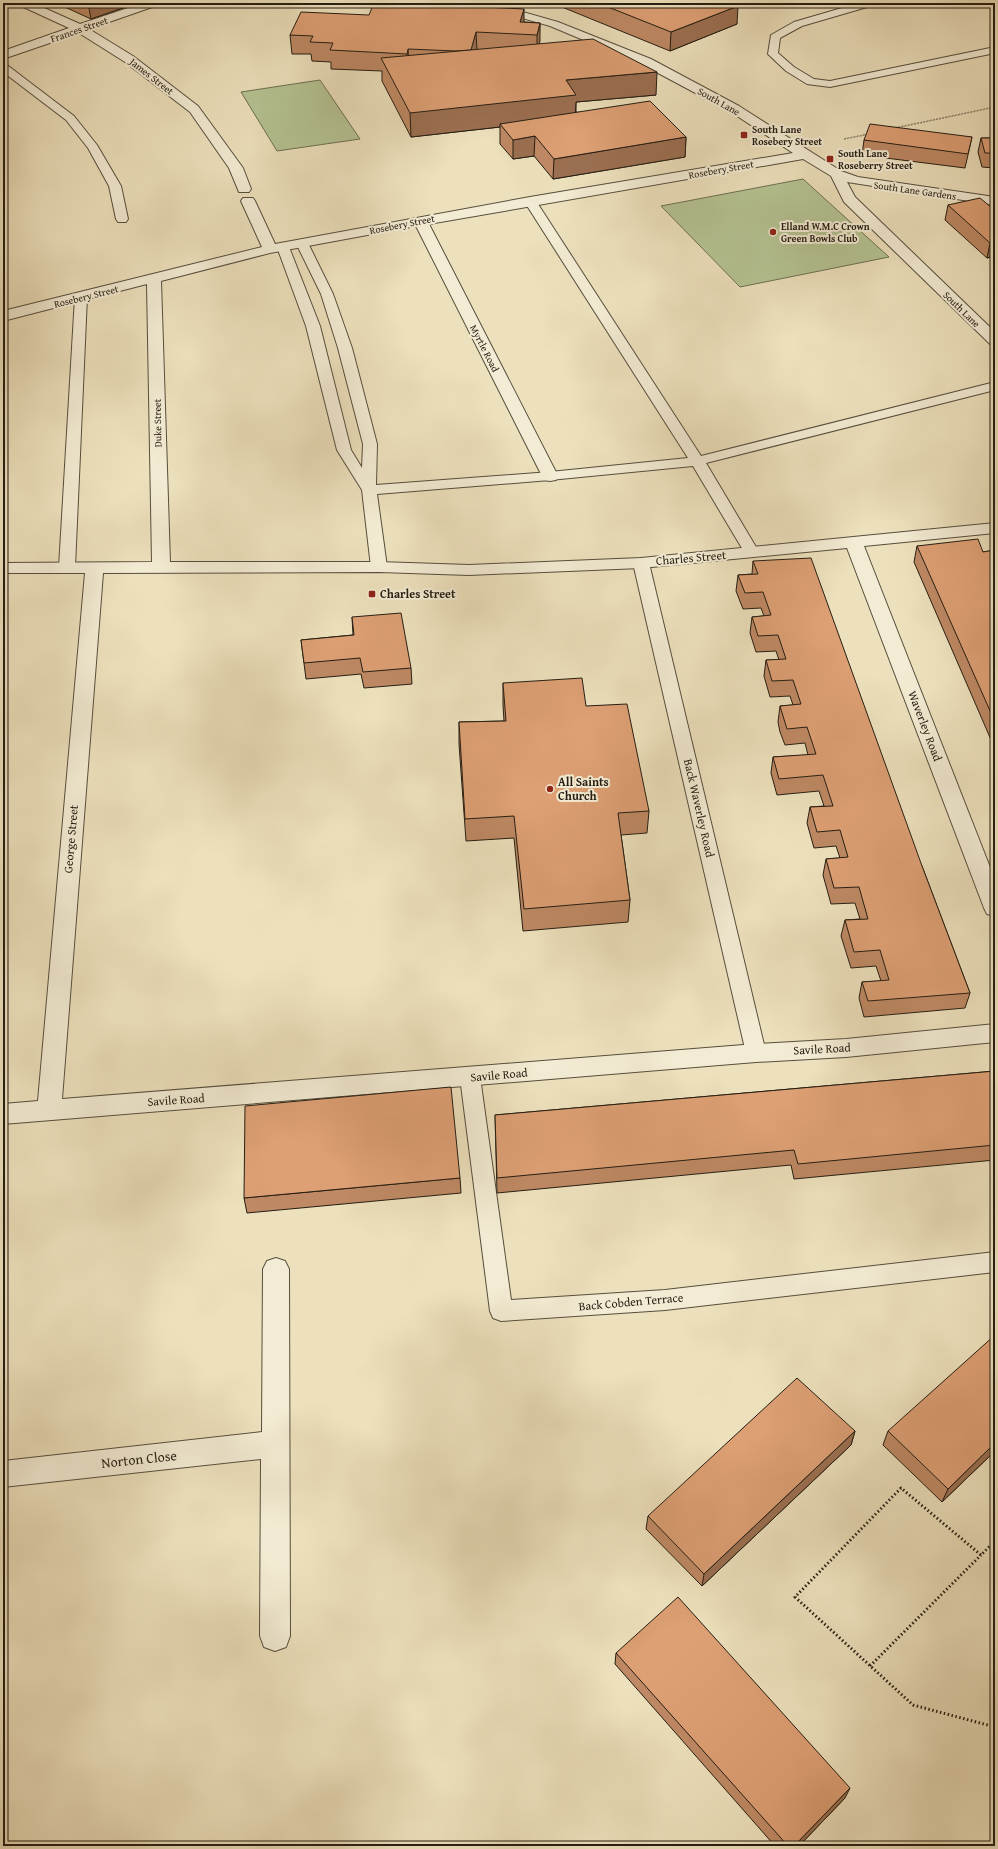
<svg xmlns="http://www.w3.org/2000/svg" width="998" height="1849" font-family="'Gentium Book Plus',serif">
	<rect width="100%" height="100%" fill="#ede1bd"/>
	<filter id="stains"><feTurbulence type="fractalNoise" baseFrequency=".005" numOctaves="4"/><feColorMatrix values="0 0 0 0 .2 0 0 0 0 .09 0 0 0 0 .02 0 0 0 .5 -.17"/></filter>
	<radialGradient id="worn" r=".72"><stop offset=".6" stop-color="#630" stop-opacity="0"/><stop offset="1" stop-color="#630" stop-opacity=".3"/></radialGradient>
	<g fill="#b5c393" stroke="#6c7052">
		<polygon points="320,80 360,139 277,151 241,92"/>
		<polygon points="803,179 889,257 740,287 661,206"/>
	</g>
	<g fill="none" stroke-linecap="round" stroke-linejoin="round">
		<defs>
			<g id="lane">
				<polygon points="513,3 529,3 528,5 502,12 497,9 498,7"/>
				<polygon points="859,3 875,3 874,5 802,26 780,38 778,53 794,67 814,79 830,81 995,47 995,53 830,87 807,84 786,71 768,54 771,35 794,22"/>
				<polygon points="3,64 7,65 74,116 97,145 121,186 128,219 126,222 118,222 116,219 109,186 88,148 66,120 3,72"/>
				<polygon points="530,197 536,201 701,456 995,382 995,390 706,463 759,552 756,555 751,557 746,555 693,466 550,480 377,494 387,567 384,570 379,572 374,570 371,567 362,490 337,450 306,326 277,247 279,244 287,244 289,247 320,326 351,450 362,468 363,444 338,348 321,294 296,243 298,240 306,240 308,243 333,294 352,348 377,444 376,485 550,472 688,458 524,201"/>
				<polygon points="81,293 86,294 87,297 75,567 72,570 67,572 62,570 59,567 75,297 76,294"/>
				<polygon points="641,558 646,560 649,563 766,1053 763,1059 756,1061 749,1059 746,1053 633,563 636,560"/>
				<polygon points="470,1069 477,1071 480,1077 511,1300 665,1290 995,1252 995,1272 665,1310 501,1321 493,1318 490,1311 460,1077 463,1071"/>
			</g>
			<g id="street">
				<polygon points="17,3 33,3 80,24 143,3 160,3 158,5 89,29 133,56 198,106 243,168 251,189 249,192 239,192 229,168 190,112 125,62 79,33 3,59 3,51 69,28 19,5"/>
				<polygon points="411,3 466,3 502,6 558,22 651,59 739,106 841,171 858,177 995,197 995,205 847,182 855,197 995,332 995,346 990,344 844,202 831,176 803,159 429,224 558,476 556,480 550,481 544,480 542,476 416,226 270,253 161,281 170,562 379,562 469,565 641,558 995,523 995,533 864,546 995,880 995,916 987,914 984,908 847,548 641,568 469,575 379,572 103,573 62,1099 756,1044 846,1039 995,1024 995,1042 846,1057 756,1062 3,1124 3,1104 38,1101 85,573 3,573 3,563 152,562 147,284 3,321 3,311 262,247 241,201 243,198 253,198 255,201 275,244 530,197 793,153 731,112 643,65 550,26 501,12 417,6"/>
				<polygon points="276,1258 285,1261 289,1269 290,1636 286,1647 275,1651 264,1647 260,1636 261,1459 3,1487 3,1461 262,1432 263,1269 267,1261"/>
			</g>
		</defs>
		<use href="#lane" stroke="#564e3d" stroke-width="2"/>
		<use href="#street" stroke="#564e3d" stroke-width="2"/>
		<g stroke="#241d12" stroke-width="1.5" stroke-dasharray="0.5 1" stroke-linecap="butt">
			<polyline points="895,128 995,107"/>
			<polyline points="844,139 869,134"/>
		</g>
		<g stroke="#241d12" stroke-width="3" stroke-dasharray="1.5 2.5" stroke-linecap="butt">
			<polyline points="995,1541 981,1555 901,1488 795,1597 913,1705 995,1727"/>
			<polyline points="870,1666 981,1555"/>
		</g>
		<use href="#lane" fill="#f3ecd4" fill-rule="evenodd"/>
		<use href="#street" fill="#f3ecd4" fill-rule="evenodd"/>
	</g>
	<g fill="#be8964" stroke="#241d12">
		<polygon points="56,3 137,3 91,19"/>
		<polygon points="552,3 731,3 737,24 670,51"/>
		<polygon points="524,22 540,23 539,44 656,95 576,102 576,112 686,137 685,157 553,179 534,156 513,159 500,144 500,127 411,137 382,81 382,71 331,69 331,62 312,61 311,54 292,54 290,35"/>
		<polygon points="972,137 965,168 862,155 864,140"/>
		<polygon points="981,138 995,138 995,168 982,167 978,152"/>
		<polygon points="948,205 992,208 995,207 995,256 987,258 945,220"/>
		<polygon points="917,546 983,552 995,550 995,749 914,562"/>
		<polygon points="753,561 922,866 970,993 965,1008 864,1017 859,998 862,982 881,981 876,966 851,968 841,936 845,920 860,919 855,903 831,904 823,875 826,859 840,858 836,846 814,848 807,823 810,807 824,806 819,791 777,795 771,773 773,757 808,755 805,743 785,745 780,732 778,722 780,706 793,705 790,696 770,697 764,676 766,660 779,660 776,651 756,652 750,633 752,617 764,616 761,608 743,609 736,591 738,575 752,574"/>
		<polygon points="352,617 411,668 412,684 364,688 361,674 306,679 301,640 353,635"/>
		<polygon points="503,683 586,706 649,811 647,833 621,835 630,900 628,922 523,931 514,838 466,841 459,744 459,722 504,721 503,705"/>
		<polygon points="995,1071 995,1160 794,1179 791,1165 497,1193 495,1115"/>
		<polygon points="460,1178 461,1193 247,1213 244,1198"/>
		<polygon points="855,1431 851,1445 702,1586 646,1529 648,1516"/>
		<polygon points="888,1431 995,1451 942,1502 883,1445"/>
		<polygon points="616,1653 845,1798 799,1846 775,1846 615,1664"/>
	</g>
	<g fill="#9b6f51" stroke="#241d12">
		<polygon points="88,3 137,3 91,19"/>
		<polygon points="738,6 737,24 670,51 671,32"/>
		<polygon points="524,9 524,27 520,22"/>
		<polygon points="540,23 540,41 537,54 537,35"/>
		<polygon points="476,32 477,51 470,52"/>
		<polygon points="408,49 409,68 407,73 407,54"/>
		<polygon points="657,72 656,95 576,102 575,118 500,124 500,127 411,137 410,113 566,80"/>
		<polygon points="535,136 534,156 513,159 513,140"/>
		<polygon points="686,137 685,157 553,179 554,159"/>
		<polygon points="995,242 995,256 987,258 990,243"/>
		<polygon points="855,1431 851,1445 702,1586 704,1574"/>
		<polygon points="995,1443 995,1451 942,1502 948,1489"/>
		<polygon points="850,1788 845,1798 799,1846 794,1846"/>
	</g>
	<g fill="#dd9f74" stroke="#241d12">
		<polygon points="374,3 401,3 524,9 520,22 540,23 537,35 476,32 471,50 456,51 408,49 407,54 330,50 333,43 310,42 313,36 290,35 301,12 369,15"/>
		<polygon points="598,3 731,3 738,6 671,32"/>
		<polygon points="593,39 657,72 566,80 576,95 410,113 381,58"/>
		<polygon points="650,101 686,137 554,159 535,136 513,140 500,124"/>
		<polygon points="870,124 972,137 968,154 864,140"/>
		<polygon points="981,138 995,138 995,153 985,153"/>
		<polygon points="980,198 992,208 995,207 995,242 990,243 948,205"/>
		<polygon points="978,539 983,552 995,550 995,584 994,584 995,587 995,722 917,546"/>
		<polygon points="811,558 922,866 970,993 868,1001 862,982 889,980 880,950 854,952 845,920 868,919 859,887 834,888 826,859 848,857 840,830 817,832 810,807 833,806 823,775 779,779 773,757 816,754 807,727 787,729 783,716 780,706 801,704 793,680 772,681 766,660 786,659 778,635 758,636 755,626 752,617 771,615 763,592 745,593 738,575 758,574 753,561"/>
		<polygon points="401,613 411,668 363,672 360,658 304,663 301,640 354,635 352,617"/>
		<polygon points="582,678 586,706 627,704 649,811 618,813 630,900 524,909 514,816 465,819 459,722 506,721 503,683"/>
		<polygon points="995,1071 995,1145 798,1164 794,1150 497,1178 495,1115"/>
		<polygon points="451,1087 460,1178 244,1198 245,1106"/>
		<polygon points="995,1335 995,1443 948,1489 888,1431"/>
		<polygon points="797,1378 855,1431 704,1574 648,1516"/>
		<polygon points="678,1597 850,1788 794,1846 788,1846 616,1653"/>
	</g>
	<g fill="#8f2418" stroke="#f3ecd4" stroke-width="1.5">
		<rect x="740" y="131" width="8" height="8" rx="2"/>
		<rect x="826" y="155" width="8" height="8" rx="2"/>
		<circle cx="773" cy="232" r="4"/>
		<rect x="368" y="590" width="8" height="8" rx="2"/>
		<circle cx="550" cy="789" r="4"/>
	</g>
	<g text-anchor="middle" stroke-width="4" stroke-linejoin="round" paint-order="stroke">
		<g font-size="10" fill="#241d12" stroke="#f3ecd4">
			<text transform="translate(79 29) rotate(-19)" y="4">Frances Street</text>
			<text transform="translate(152 76) rotate(38)" y="4">James Street</text>
			<text transform="translate(719 101) rotate(29)" y="4">South Lane</text>
			<text transform="translate(721 169) rotate(-10)" y="4">Rosebery Street</text>
			<text transform="translate(915 190) rotate(8)" y="4">South Lane Gardens</text>
			<text transform="translate(402 224) rotate(-11)" y="4">Rosebery Street</text>
			<text transform="translate(86 296) rotate(-14)" y="4">Rosebery Street</text>
			<text transform="translate(962 309) rotate(44)" y="4">South Lane</text>
			<text transform="translate(485 348) rotate(63)" y="4">Myrtle Road</text>
			<text transform="translate(157 423) rotate(-91)" y="4">Duke Street</text>
		</g>
		<g font-size="10" font-weight="bold" fill="#241d12" stroke="#f3ecd4" text-anchor="start">
			<text x="752" y="133">South Lane<tspan x="752" dy="12">Rosebery Street</tspan></text>
			<text x="838" y="157">South Lane<tspan x="838" dy="12">Roseberry Street</tspan></text>
			<text x="781" y="230">Elland W.M.C Crown<tspan x="781" dy="12">Green Bowls Club</tspan></text>
		</g>
		<g font-size="12" fill="#241d12" stroke="#f3ecd4">
			<text transform="translate(691 558) rotate(-5)" y="4">Charles Street</text>
			<text transform="translate(925 726) rotate(69)" y="4">Waverley Road</text>
			<text transform="translate(699 808) rotate(77)" y="4">Back Waverley Road</text>
			<text transform="translate(71 839) rotate(-85)" y="4">George Street</text>
			<text transform="translate(822 1049) rotate(-3)" y="4">Savile Road</text>
			<text transform="translate(499 1075) rotate(-5)" y="4">Savile Road</text>
			<text transform="translate(176 1100) rotate(-4)" y="4">Savile Road</text>
			<text transform="translate(631 1302) rotate(-5)" y="4">Back Cobden Terrace</text>
		</g>
		<g font-size="12" font-weight="bold" fill="#241d12" stroke="#f3ecd4" text-anchor="start">
			<text x="380" y="598">Charles Street</text>
			<text x="558" y="786">All Saints<tspan x="558" dy="14">Church</tspan></text>
		</g>
		<g font-size="14" fill="#241d12" stroke="#f3ecd4">
			<text transform="translate(139 1459) rotate(-6)" y="5">Norton Close</text>
		</g>
	</g>
	<rect width="998" height="1849" fill="none" stroke="#ede1bd" stroke-width="16"/>
	<rect x="4" y="4" width="990" height="1841" fill="none" stroke="#241d12" stroke-width="2"/>
	<rect x="8" y="8" width="982" height="1833" fill="none" stroke="#241d12"/>
	<rect width="100%" height="100%" filter="url(#stains)"/>
	<rect width="100%" height="100%" fill="url(#worn)"/>
</svg>
